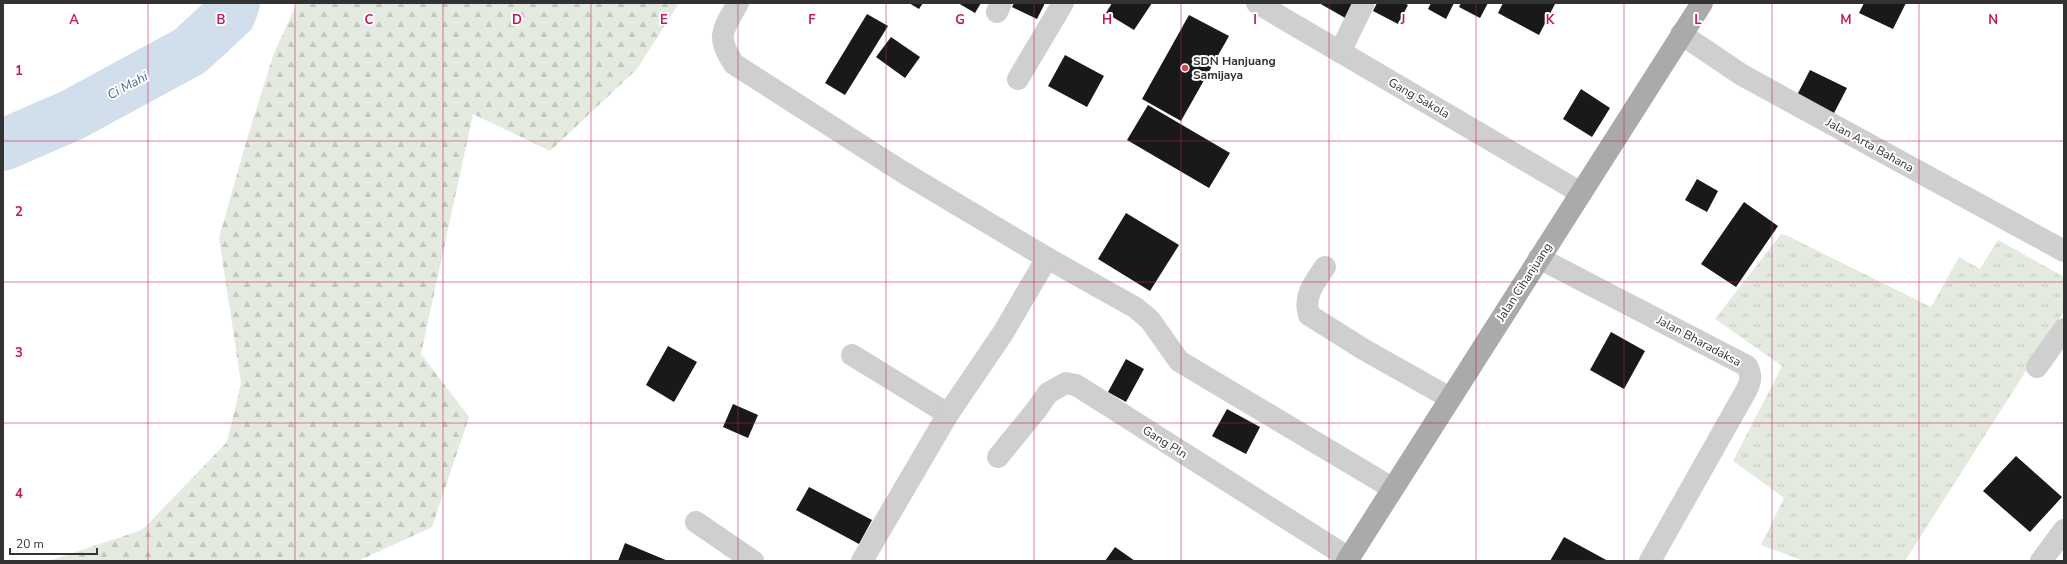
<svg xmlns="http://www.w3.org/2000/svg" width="2067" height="564" font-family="'Nunito Sans',sans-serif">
	<defs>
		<pattern id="grass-tufts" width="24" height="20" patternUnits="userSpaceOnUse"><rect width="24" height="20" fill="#e4eadf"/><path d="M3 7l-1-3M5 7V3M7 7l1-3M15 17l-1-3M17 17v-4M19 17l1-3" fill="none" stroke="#c4c9c0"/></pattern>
		<pattern id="forest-firs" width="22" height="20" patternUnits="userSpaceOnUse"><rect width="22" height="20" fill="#e4eadf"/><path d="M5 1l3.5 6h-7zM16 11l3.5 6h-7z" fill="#c4c9c0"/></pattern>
	</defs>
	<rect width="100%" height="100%" fill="#fff"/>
	<polygon fill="url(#grass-tufts)" points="1781,234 1788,236 1931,307 1959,257 1980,269 1998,240 2064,277 2064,311 1905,561 1804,561 1761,545 1784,498 1733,461 1782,366 1715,319"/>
	<polygon fill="url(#forest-firs)" points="297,3 679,3 637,69 550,151 473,114 421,354 469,417 432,527 358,561 49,561 142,530 227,442 241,383 219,238 247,139 274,53"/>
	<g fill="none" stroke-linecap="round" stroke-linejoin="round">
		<polyline stroke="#d1deeb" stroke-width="52" points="3,145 72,115 190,51 230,14 234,3"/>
	</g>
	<g fill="#191919">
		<polygon points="909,3 923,3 919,9"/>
		<polygon points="958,3 981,3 975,13"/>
		<polygon points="1014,3 1045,3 1037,19 1012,7"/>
		<polygon points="1112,3 1152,3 1134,30 1106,13"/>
		<polygon points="1319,3 1356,3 1347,19"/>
		<polygon points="1377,3 1404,3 1408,5 1398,24 1373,11"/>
		<polygon points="1431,3 1454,3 1446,19 1428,9"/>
		<polygon points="1461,3 1488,3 1480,18 1459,7"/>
		<polygon points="1503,3 1553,3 1555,4 1539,35 1498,13"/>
		<polygon points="1864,3 1906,3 1893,29 1859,13"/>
		<polygon points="867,14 888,26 845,95 825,83"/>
		<polygon points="1189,15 1229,36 1181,121 1142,99"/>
		<polygon points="891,37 920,57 905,78 876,57"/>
		<polygon points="1065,55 1104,76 1087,107 1048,86"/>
		<polygon points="1810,70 1847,88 1833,115 1796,97"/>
		<polygon points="1581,89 1610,108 1592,137 1563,119"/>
		<polygon points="1148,105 1230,153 1209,188 1127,140"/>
		<polygon points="1697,179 1718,191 1707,212 1685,200"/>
		<polygon points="1744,202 1778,226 1736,287 1701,264"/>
		<polygon points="1126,213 1179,245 1150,291 1098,259"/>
		<polygon points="1611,332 1645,351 1624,389 1590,370"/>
		<polygon points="668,346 697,362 674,402 646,385"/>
		<polygon points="1126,359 1144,369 1126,402 1108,392"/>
		<polygon points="733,404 758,415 748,438 723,427"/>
		<polygon points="1227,409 1260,427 1246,454 1212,436"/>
		<polygon points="2016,456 2062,497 2030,532 1983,491"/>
		<polygon points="809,487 872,520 859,544 796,510"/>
		<polygon points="1564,537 1608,561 1550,561"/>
		<polygon points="625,543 668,561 618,561"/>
		<polygon points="1115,547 1135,561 1105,561"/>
	</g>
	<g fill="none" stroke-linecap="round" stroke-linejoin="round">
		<g stroke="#cfcfcf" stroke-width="22">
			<path d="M 738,3 C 723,30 715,36 734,64 L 901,171 L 1047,258 L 1136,308 L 1150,320 L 1179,361 L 1392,488"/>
			<polyline points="1257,3 1581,193"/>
			<polyline points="997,12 1001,3"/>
			<polyline points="1681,34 1742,75 2064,251"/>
			<polyline points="1340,52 1364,3"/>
			<polyline points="1018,79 1063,3"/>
			<path d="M 1539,258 L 1747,366 C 1752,376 1751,381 1746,391 L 1650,561"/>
			<path d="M 1325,267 C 1314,283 1303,296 1309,315 L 1363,349 L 1450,398"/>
			<polyline points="852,355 948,414"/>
			<polyline points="2037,367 2064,329"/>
			<polyline points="998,457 1037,409 1048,393 1066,383 1076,385 1349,558"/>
			<polyline points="696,522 753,561"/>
			<polyline points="862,561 948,414 1003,333 1047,258"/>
			<polyline points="2041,561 2064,530"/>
		</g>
		<polyline stroke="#aaa" stroke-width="22" points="1347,561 1702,3"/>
	</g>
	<path fill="none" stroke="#c2185b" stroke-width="1" stroke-opacity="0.55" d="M 148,3 L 148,561M 295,3 L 295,561M 443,3 L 443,561M 591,3 L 591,561M 738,3 L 738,561M 886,3 L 886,561M 1034,3 L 1034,561M 1181,3 L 1181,561M 1329,3 L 1329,561M 1476,3 L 1476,561M 1624,3 L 1624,561M 1772,3 L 1772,561M 1919,3 L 1919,561M 3,141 L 2064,141M 3,282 L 2064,282M 3,423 L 2064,423"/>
	<circle fill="#d64948" stroke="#fff" stroke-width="1.5" cx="1185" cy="68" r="4"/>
	<g text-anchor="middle" stroke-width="4" stroke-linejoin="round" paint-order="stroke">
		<g font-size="12" font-weight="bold" fill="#323232" stroke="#fff" text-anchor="start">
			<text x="1193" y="65">SDN Hanjuang<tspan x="1193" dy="14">Samijaya</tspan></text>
		</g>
		<g font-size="12" fill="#323232" stroke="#fff">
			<text transform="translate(1419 98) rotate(30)" y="4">Gang Sakola</text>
			<text transform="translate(1870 145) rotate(29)" y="4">Jalan Arta Bahana</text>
			<text transform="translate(1524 282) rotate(-57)" y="4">Jalan Cihanjuang</text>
			<text transform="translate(1699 341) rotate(28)" y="4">Jalan Bharadaksa</text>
			<text transform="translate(1165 442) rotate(32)" y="4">Gang Pln</text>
		</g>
		<g font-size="13" font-style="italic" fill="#476c8e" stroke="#fff">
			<text transform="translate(127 85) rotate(-28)" y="5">Ci Mahi</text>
		</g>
	</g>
	<g font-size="13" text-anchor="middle" font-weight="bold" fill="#c2185b" stroke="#fff" stroke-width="4" stroke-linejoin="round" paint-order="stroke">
		<text x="74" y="24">A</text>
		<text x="221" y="24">B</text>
		<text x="369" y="24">C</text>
		<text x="517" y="24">D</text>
		<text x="664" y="24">E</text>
		<text x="812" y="24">F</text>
		<text x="960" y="24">G</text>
		<text x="1107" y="24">H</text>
		<text x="1255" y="24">I</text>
		<text x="1403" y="24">J</text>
		<text x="1550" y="24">K</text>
		<text x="1698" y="24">L</text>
		<text x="1846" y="24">M</text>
		<text x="1993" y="24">N</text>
		<text x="19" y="75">1</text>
		<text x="19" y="216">2</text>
		<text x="19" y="357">3</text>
		<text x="19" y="498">4</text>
	</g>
	<rect width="2067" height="564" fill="none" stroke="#323232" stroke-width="8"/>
	<path d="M10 548v6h87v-6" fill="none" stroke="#323232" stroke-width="2"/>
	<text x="16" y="548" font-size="12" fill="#323232" stroke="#ffffff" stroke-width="3" paint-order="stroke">20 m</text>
</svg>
